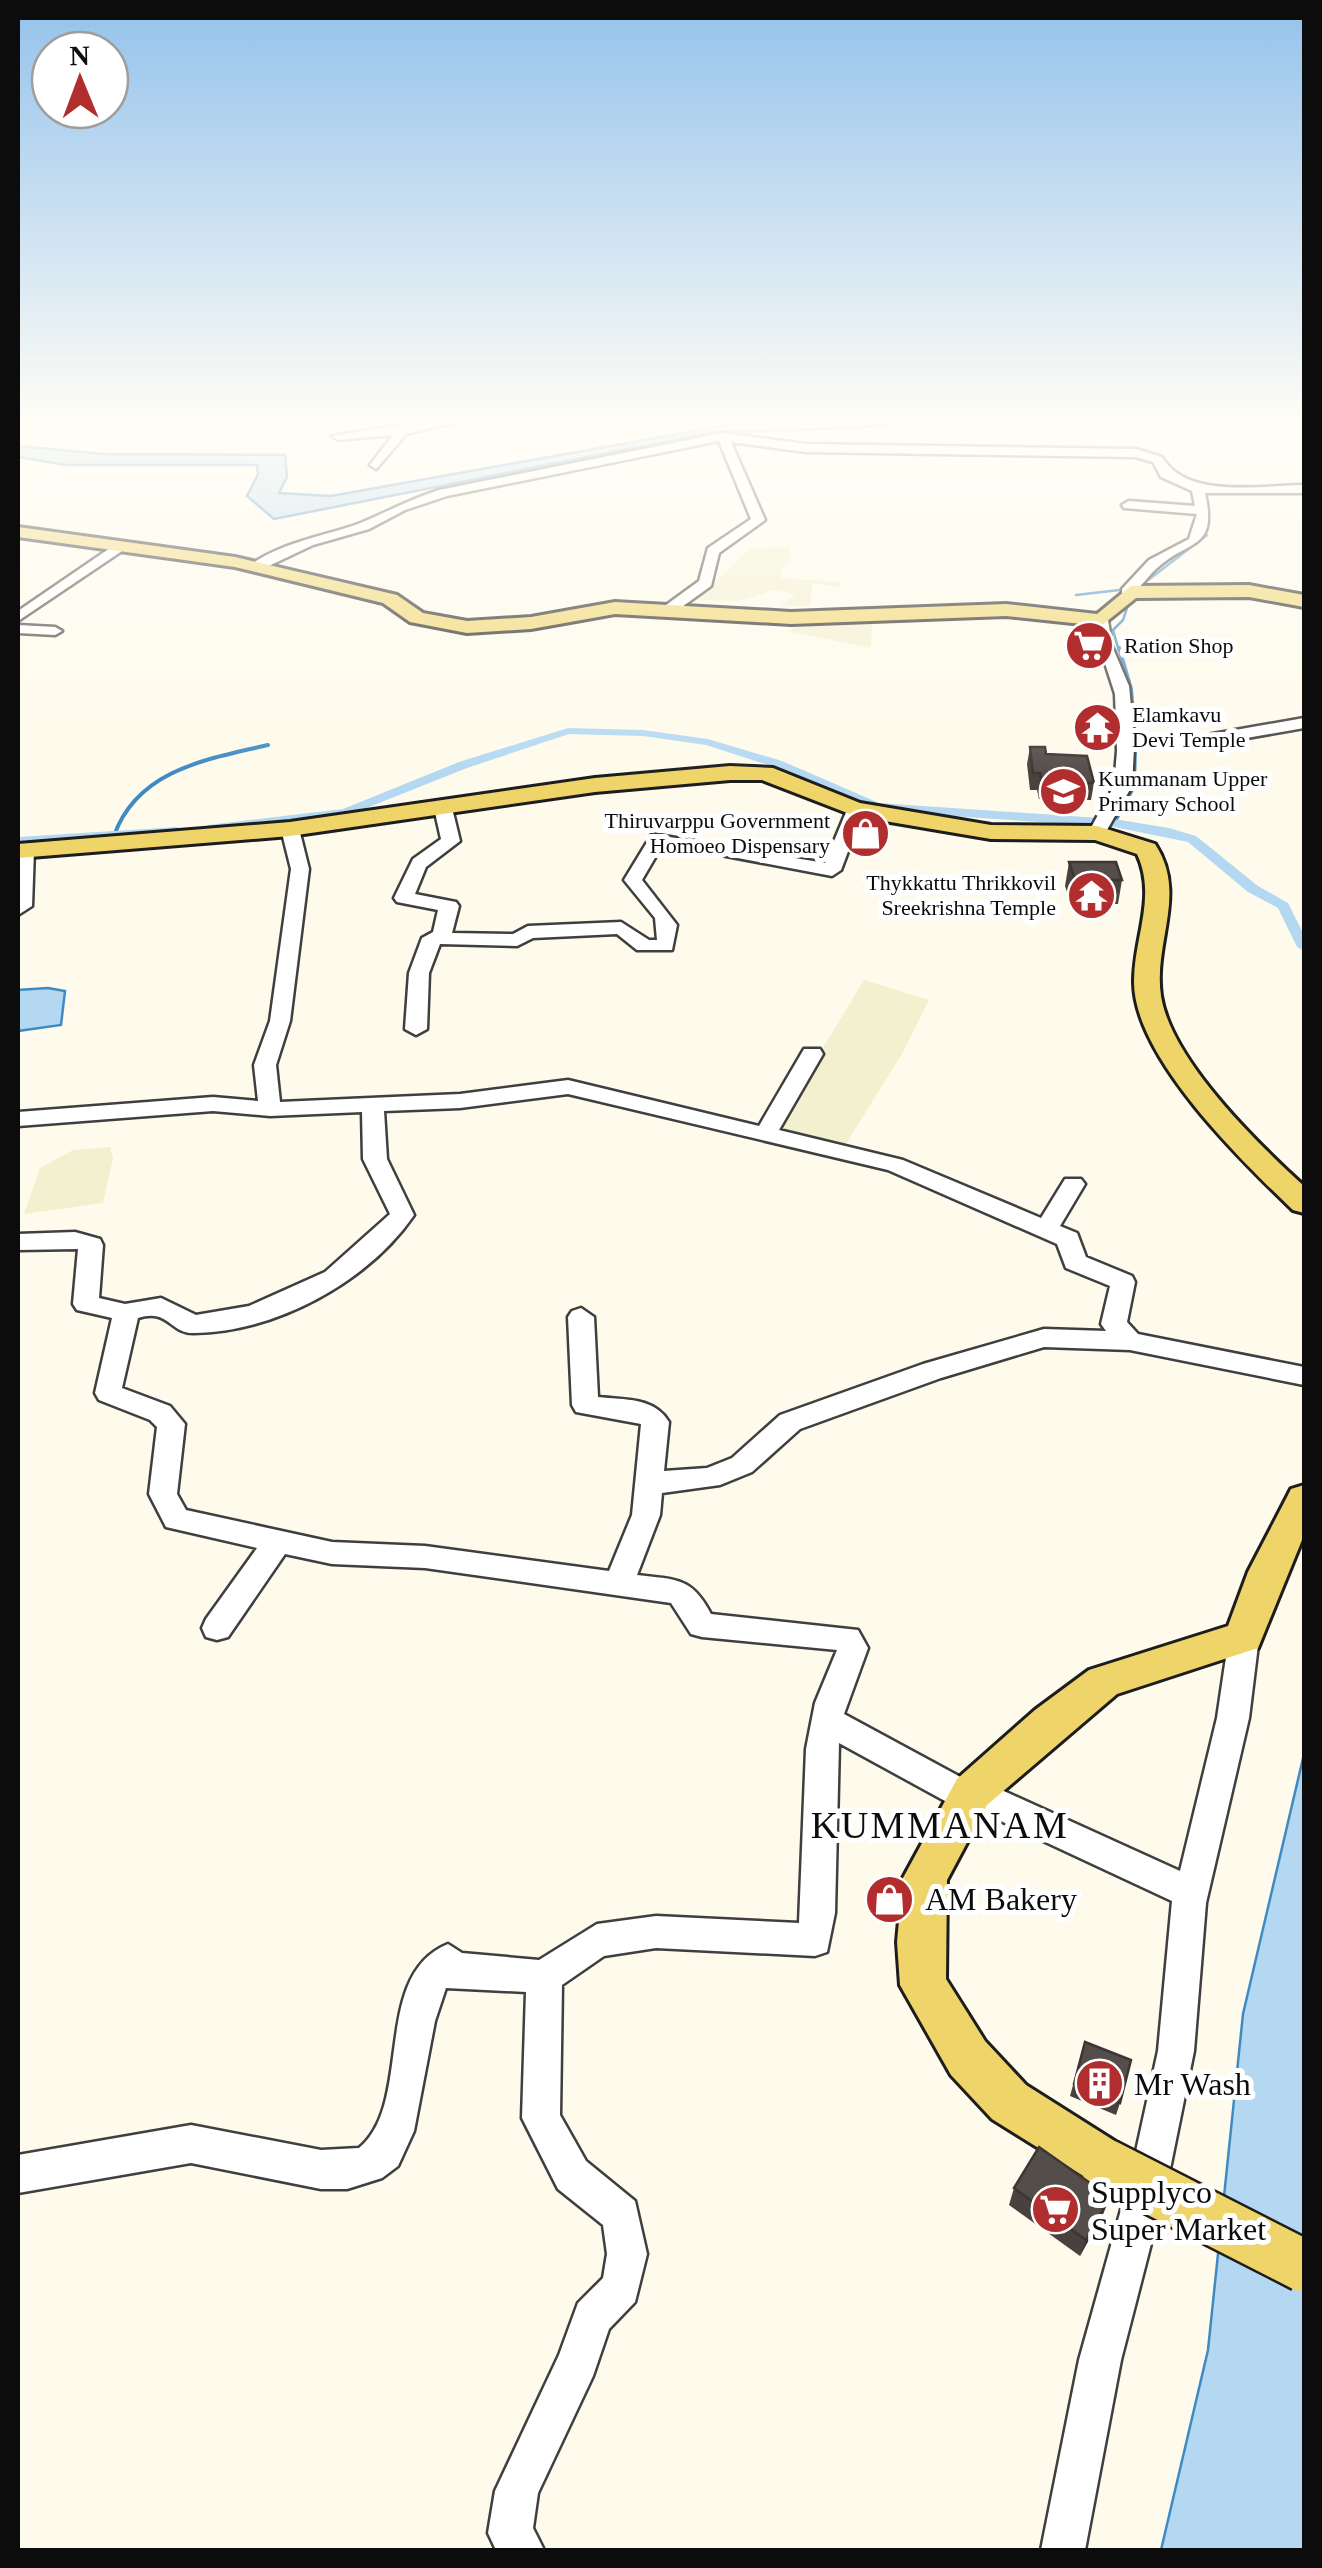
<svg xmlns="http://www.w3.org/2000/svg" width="1322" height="2568" font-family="Georgia,serif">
	<rect width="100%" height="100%" fill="#fefbec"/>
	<g fill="#f2f0ce">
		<polygon points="789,547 791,560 781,569 781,578 839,582 841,588 813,583 810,606 780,606 796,594 773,590 739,601 696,600 751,548"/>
		<polygon points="858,617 872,622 871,648 788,631 803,623"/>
		<polygon points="864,980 929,1000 902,1054 844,1147 773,1130"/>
		<polygon points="110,1147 113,1158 103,1203 24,1214 40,1168 73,1150"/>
	</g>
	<g fill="#b4d8f2" stroke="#408ac4" stroke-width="2.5">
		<polygon points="981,416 853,428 708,433 274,519 247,496 258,474 257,465 67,465 18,457 18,446 104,454 285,455 287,477 279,493 331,496 762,419"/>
		<polygon points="48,988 65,991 61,1025 18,1031 18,990"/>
		<polygon points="1304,1754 1304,2550 1161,2550 1208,2350 1243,2014"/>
	</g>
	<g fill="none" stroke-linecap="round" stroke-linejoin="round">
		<g stroke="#408ac4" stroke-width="2.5">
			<polyline points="1139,587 1207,535"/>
			<polyline points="1076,595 1128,589"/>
			<polyline points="1119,651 1113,630 1123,620 1130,599"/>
		</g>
		<g stroke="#408ac4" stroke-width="4">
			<polyline points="1119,648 1131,689 1135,738"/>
			<polyline points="1114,823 1134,786 1135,747"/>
			<path d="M 114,836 C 137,770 207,759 268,745"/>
		</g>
		<g fill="#b4d8f2" fill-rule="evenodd">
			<polygon points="568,728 643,730 708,739 782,761 879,803 1114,819 1169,828 1196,836 1258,886 1288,903 1304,935 1304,951 1297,947 1278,908 1248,892 1188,842 1114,827 877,811 774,767 706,745 643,736 569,734 467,768 349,815 208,833 202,829 208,825 343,809 459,762"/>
			<polygon points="177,827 183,831 181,834 18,845 18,837"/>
		</g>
		<defs>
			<g id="minor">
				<polygon points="459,416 482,416 406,434 376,469 370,465 393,435 338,440 332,436"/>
				<path d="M 723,433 L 806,444 L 1136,449 L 1162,457 C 1187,500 1261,485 1304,485 L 1304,493 L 1205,493 C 1218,551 1189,538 1156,569 C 1146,578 1139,591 1127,596 L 1122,595 L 1122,589 L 1149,560 L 1189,539 L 1197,514 L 1124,508 L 1122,505 L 1129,501 L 1195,506 L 1192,491 L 1161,477 L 1153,462 L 1135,457 L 806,452 L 731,442 L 765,520 L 719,553 L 711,586 L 672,614 L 662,614 L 662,608 L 699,581 L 708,548 L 751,519 L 719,441 L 447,496 L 405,510 L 369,529 L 313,545 L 258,571 L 246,568 C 278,543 321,537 358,524 C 385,513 411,499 439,490 Z"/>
				<polygon points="113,546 125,549 18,621 18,611"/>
				<polygon points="1101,616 1108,620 1112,646 1129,686 1134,738 1207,735 1304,718 1304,728 1207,745 1134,748 1132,786 1103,837 1091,837 1088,833 1114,786 1117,751 1115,694 1094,629 1094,620"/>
				<polygon points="18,625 55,627 62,631 55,635 18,633"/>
				<polygon points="443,803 452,808 460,841 426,867 415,894 456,902 459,906 452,933 513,934 528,926 621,922 649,940 657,940 655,918 624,880 652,834 825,863 849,805 864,809 841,870 832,876 663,844 642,880 677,925 672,950 637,950 617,934 533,938 517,946 440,944 429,973 427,1029 416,1035 405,1029 409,973 422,938 433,932 438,910 397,902 394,898 413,859 441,839 434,808"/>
				<path d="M 290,824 L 299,829 L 309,869 L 290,1021 L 276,1065 L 280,1102 L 460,1094 L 568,1080 L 759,1126 L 804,1049 L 820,1049 L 823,1054 L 779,1130 L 903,1160 L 1041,1218 L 1065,1179 L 1081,1179 L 1085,1184 L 1060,1226 L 1077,1233 L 1086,1257 L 1132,1276 L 1135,1282 L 1127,1322 L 1138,1334 L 1304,1367 L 1304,1385 L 1130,1350 L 1044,1347 L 941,1378 L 800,1429 L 752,1472 L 720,1485 L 662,1493 L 660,1515 L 637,1575 C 676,1580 691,1576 711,1614 L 858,1630 L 868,1648 L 844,1714 L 966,1780 L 984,1782 L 1180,1871 L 1217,1718 L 1229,1637 L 1233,1628 L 1244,1625 L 1255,1628 L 1259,1637 L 1249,1718 L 1206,1903 L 1194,2051 L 1169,2174 L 1121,2360 L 1085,2550 L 1041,2550 L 1079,2360 L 1131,2174 L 1158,2051 L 1172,1901 L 975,1809 L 968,1811 L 956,1807 L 839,1743 L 835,1913 L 827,1952 L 815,1956 L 656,1948 L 604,1956 L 562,1985 L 560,2115 L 586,2161 L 635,2201 L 647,2254 L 635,2302 L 609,2329 L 593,2376 L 538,2493 L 533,2528 L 544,2550 L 496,2550 L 488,2533 L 495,2491 L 559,2355 L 578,2303 L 603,2278 L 607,2254 L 603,2225 L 558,2189 L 522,2118 L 526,1992 L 446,1988 L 435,2021 L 414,2131 L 398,2166 L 382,2178 L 347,2189 L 321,2189 L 191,2163 L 18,2193 L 18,2155 L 191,2125 L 321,2150 L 359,2148 C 414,2103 371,1975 448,1944 L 462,1953 L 539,1960 L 597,1924 L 656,1916 L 799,1923 L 806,1749 L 815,1703 L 837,1650 L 702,1637 L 691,1634 L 671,1603 L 425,1568 L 332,1564 L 285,1554 L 228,1637 L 217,1640 L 206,1637 L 202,1628 L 206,1619 L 257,1548 L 166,1527 L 149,1494 L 157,1427 L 150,1420 L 99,1400 L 95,1393 L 112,1318 L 77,1310 L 73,1304 L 78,1249 L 18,1250 L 18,1234 L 75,1232 L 100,1239 L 103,1245 L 99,1298 L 125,1304 L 161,1298 L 196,1315 L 249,1306 L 325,1272 L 390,1214 L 363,1159 L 362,1112 L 270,1116 L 213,1111 L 18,1126 L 18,1112 L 213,1097 L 258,1101 L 254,1065 L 270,1021 L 291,869 L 281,829 ZM 568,1094 L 888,1170 L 1057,1244 L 1066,1268 L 1110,1286 L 1101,1324 L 1106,1331 L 1044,1329 L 923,1364 L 780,1415 L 732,1458 L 707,1468 L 664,1471 L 669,1422 C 654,1397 625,1400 598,1397 L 594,1317 L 581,1308 L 572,1311 L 568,1317 L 572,1405 L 576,1412 L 641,1424 L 632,1515 L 609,1571 L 425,1546 L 332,1542 L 186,1510 L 177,1494 L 185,1424 L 170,1406 L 122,1388 L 138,1318 C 169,1308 170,1334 194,1333 C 276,1332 368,1282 414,1215 L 387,1159 L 384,1111 L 460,1108 Z"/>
				<polygon points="25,845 34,850 32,906 18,915 18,848"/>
			</g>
			<g id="major">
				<polygon points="18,527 235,557 397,595 423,613 467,621 531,617 615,602 791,612 1006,604 1097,614 1131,586 1249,585 1304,595 1304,607 1249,597 1136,598 1101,626 1006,616 791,624 615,614 531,629 467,633 410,622 383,603 235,567 18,537"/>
				<path d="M 730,766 L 773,768 L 860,803 L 991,825 L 1097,826 L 1155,844 C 1188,894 1153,942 1161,996 C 1171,1060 1258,1144 1304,1186 L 1304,1213 L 1293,1210 C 1242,1161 1133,1056 1134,981 C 1134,937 1157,897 1137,854 L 1095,840 L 991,839 L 855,816 L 762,780 L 730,780 L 595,792 L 290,836 L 18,858 L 18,844 L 290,822 L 595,778 Z"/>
				<polygon points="1304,1485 1304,1535 1258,1648 1117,1694 987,1805 947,1880 946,1979 985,2041 1026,2085 1124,2147 1131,2165 1124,2183 1106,2190 992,2119 951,2075 900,1985 897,1942 903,1878 957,1779 1035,1710 1089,1670 1228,1626 1248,1572 1286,1499 1291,1489"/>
			</g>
		</defs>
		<use href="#minor" stroke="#3f3f3f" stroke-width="5"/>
		<use href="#major" stroke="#1d1d1d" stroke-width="6"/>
		<use href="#minor" fill="#fff" fill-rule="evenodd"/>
		<use href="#major" fill="#efd46a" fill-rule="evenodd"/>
		<defs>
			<polyline id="major-bridge" points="1106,2165 1304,2266"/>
		</defs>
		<use href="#major-bridge" stroke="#1d1d1d" stroke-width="56" stroke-linecap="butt"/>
		<use href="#major-bridge" stroke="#efd46a" stroke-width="51"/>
	</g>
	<g fill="#48423f">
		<polygon points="1030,747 1046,754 1094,783 1091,800 1039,799 1037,790 1030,790 1027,764"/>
		<polygon points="1069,862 1122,880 1118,904 1071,904 1065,886"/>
		<polygon points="1085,2042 1120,2103 1116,2115 1070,2096"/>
		<polygon points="1014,2188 1110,2197 1103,2214 1080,2256 1009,2205"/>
	</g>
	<polygon fill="#3b3633" points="1110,2197 1103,2214 1080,2256 1086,2240"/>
	<g fill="#544d49" stroke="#3b3633" stroke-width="2.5">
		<polygon points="1030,747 1045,747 1046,754 1087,756 1094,783 1042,782 1040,773 1033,773"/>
		<polygon points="1069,862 1116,862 1122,880 1075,880"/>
		<polygon points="1085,2042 1131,2060 1120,2103 1074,2084"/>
		<polygon points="1039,2147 1110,2197 1086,2240 1014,2188"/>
	</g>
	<linearGradient id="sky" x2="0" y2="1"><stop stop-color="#93c2ec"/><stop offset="0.54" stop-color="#fffdf6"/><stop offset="1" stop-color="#fffdf6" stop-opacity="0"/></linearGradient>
	<rect width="1322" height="776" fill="url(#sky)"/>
	<defs>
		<symbol id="supermarket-disc" viewBox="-11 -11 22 22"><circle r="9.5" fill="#b22e2e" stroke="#fff"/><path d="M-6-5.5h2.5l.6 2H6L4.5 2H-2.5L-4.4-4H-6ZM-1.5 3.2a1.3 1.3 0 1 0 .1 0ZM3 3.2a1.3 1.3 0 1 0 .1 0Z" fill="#fff"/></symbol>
		<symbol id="temple-disc" viewBox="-11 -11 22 22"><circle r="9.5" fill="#b22e2e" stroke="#fff"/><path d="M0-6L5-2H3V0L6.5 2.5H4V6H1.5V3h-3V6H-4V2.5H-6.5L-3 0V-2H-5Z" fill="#fff"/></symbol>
		<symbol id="school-disc" viewBox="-11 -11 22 22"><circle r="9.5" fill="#b22e2e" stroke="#fff"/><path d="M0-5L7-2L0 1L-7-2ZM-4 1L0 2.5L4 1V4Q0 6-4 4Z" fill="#fff"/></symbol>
		<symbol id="shop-disc" viewBox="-11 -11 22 22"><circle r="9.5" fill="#b22e2e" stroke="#fff"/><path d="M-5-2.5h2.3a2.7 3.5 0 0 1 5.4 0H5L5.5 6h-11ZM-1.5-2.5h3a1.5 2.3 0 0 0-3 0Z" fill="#fff"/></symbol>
		<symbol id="building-disc" viewBox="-11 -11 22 22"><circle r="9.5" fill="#b22e2e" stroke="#fff"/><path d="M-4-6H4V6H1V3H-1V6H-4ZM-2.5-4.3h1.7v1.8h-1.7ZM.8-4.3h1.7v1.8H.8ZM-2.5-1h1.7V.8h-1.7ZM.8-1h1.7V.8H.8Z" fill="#fff"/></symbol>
	</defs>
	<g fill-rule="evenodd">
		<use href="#supermarket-disc" x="1062" y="618" width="55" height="55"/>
		<use href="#temple-disc" x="1070" y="700" width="55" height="55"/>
		<use href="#school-disc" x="1036" y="764" width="55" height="55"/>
		<use href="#shop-disc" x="838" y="806" width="55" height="55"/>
		<use href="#temple-disc" x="1064" y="868" width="55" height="55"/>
		<use href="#shop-disc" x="862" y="1872" width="55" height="55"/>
		<use href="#building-disc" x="1072" y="2056" width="55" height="55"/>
		<use href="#supermarket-disc" x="1028" y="2182" width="55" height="55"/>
	</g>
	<g text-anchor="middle" stroke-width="10" stroke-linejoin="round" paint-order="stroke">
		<g font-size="22" fill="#0c0c0c" stroke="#fff" text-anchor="start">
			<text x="1124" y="653">Ration Shop</text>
			<text x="1132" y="722">Elamkavu<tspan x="1132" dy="25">Devi Temple</tspan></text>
			<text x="1098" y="786">Kummanam Upper<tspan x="1098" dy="25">Primary School</tspan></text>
			<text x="830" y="828" text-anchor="end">Thiruvarppu Government<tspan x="830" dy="25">Homoeo Dispensary</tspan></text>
			<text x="1056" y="890" text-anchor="end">Thykkattu Thrikkovil<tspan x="1056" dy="25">Sreekrishna Temple</tspan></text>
		</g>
		<g font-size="32" fill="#0c0c0c" stroke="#fff" text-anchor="start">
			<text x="925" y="1910">AM Bakery</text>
			<text x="1134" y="2095">Mr Wash</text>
			<text x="1091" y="2203">Supplyco<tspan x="1091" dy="37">Super Market</tspan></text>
		</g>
		<g font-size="38" letter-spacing="2.5" fill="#0c0c0c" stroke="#fff">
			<text x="940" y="1838">KUMMANAM</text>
		</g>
	</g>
	<rect width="1322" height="2568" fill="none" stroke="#0c0c0c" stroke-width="40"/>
	<g transform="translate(80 80) rotate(359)"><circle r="48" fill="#ffffff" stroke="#9e9e9e" stroke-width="2.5"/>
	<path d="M0-8L18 38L0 25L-18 38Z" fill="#b22e2e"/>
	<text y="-15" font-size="28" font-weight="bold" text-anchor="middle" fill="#0c0c0c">N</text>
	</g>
</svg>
